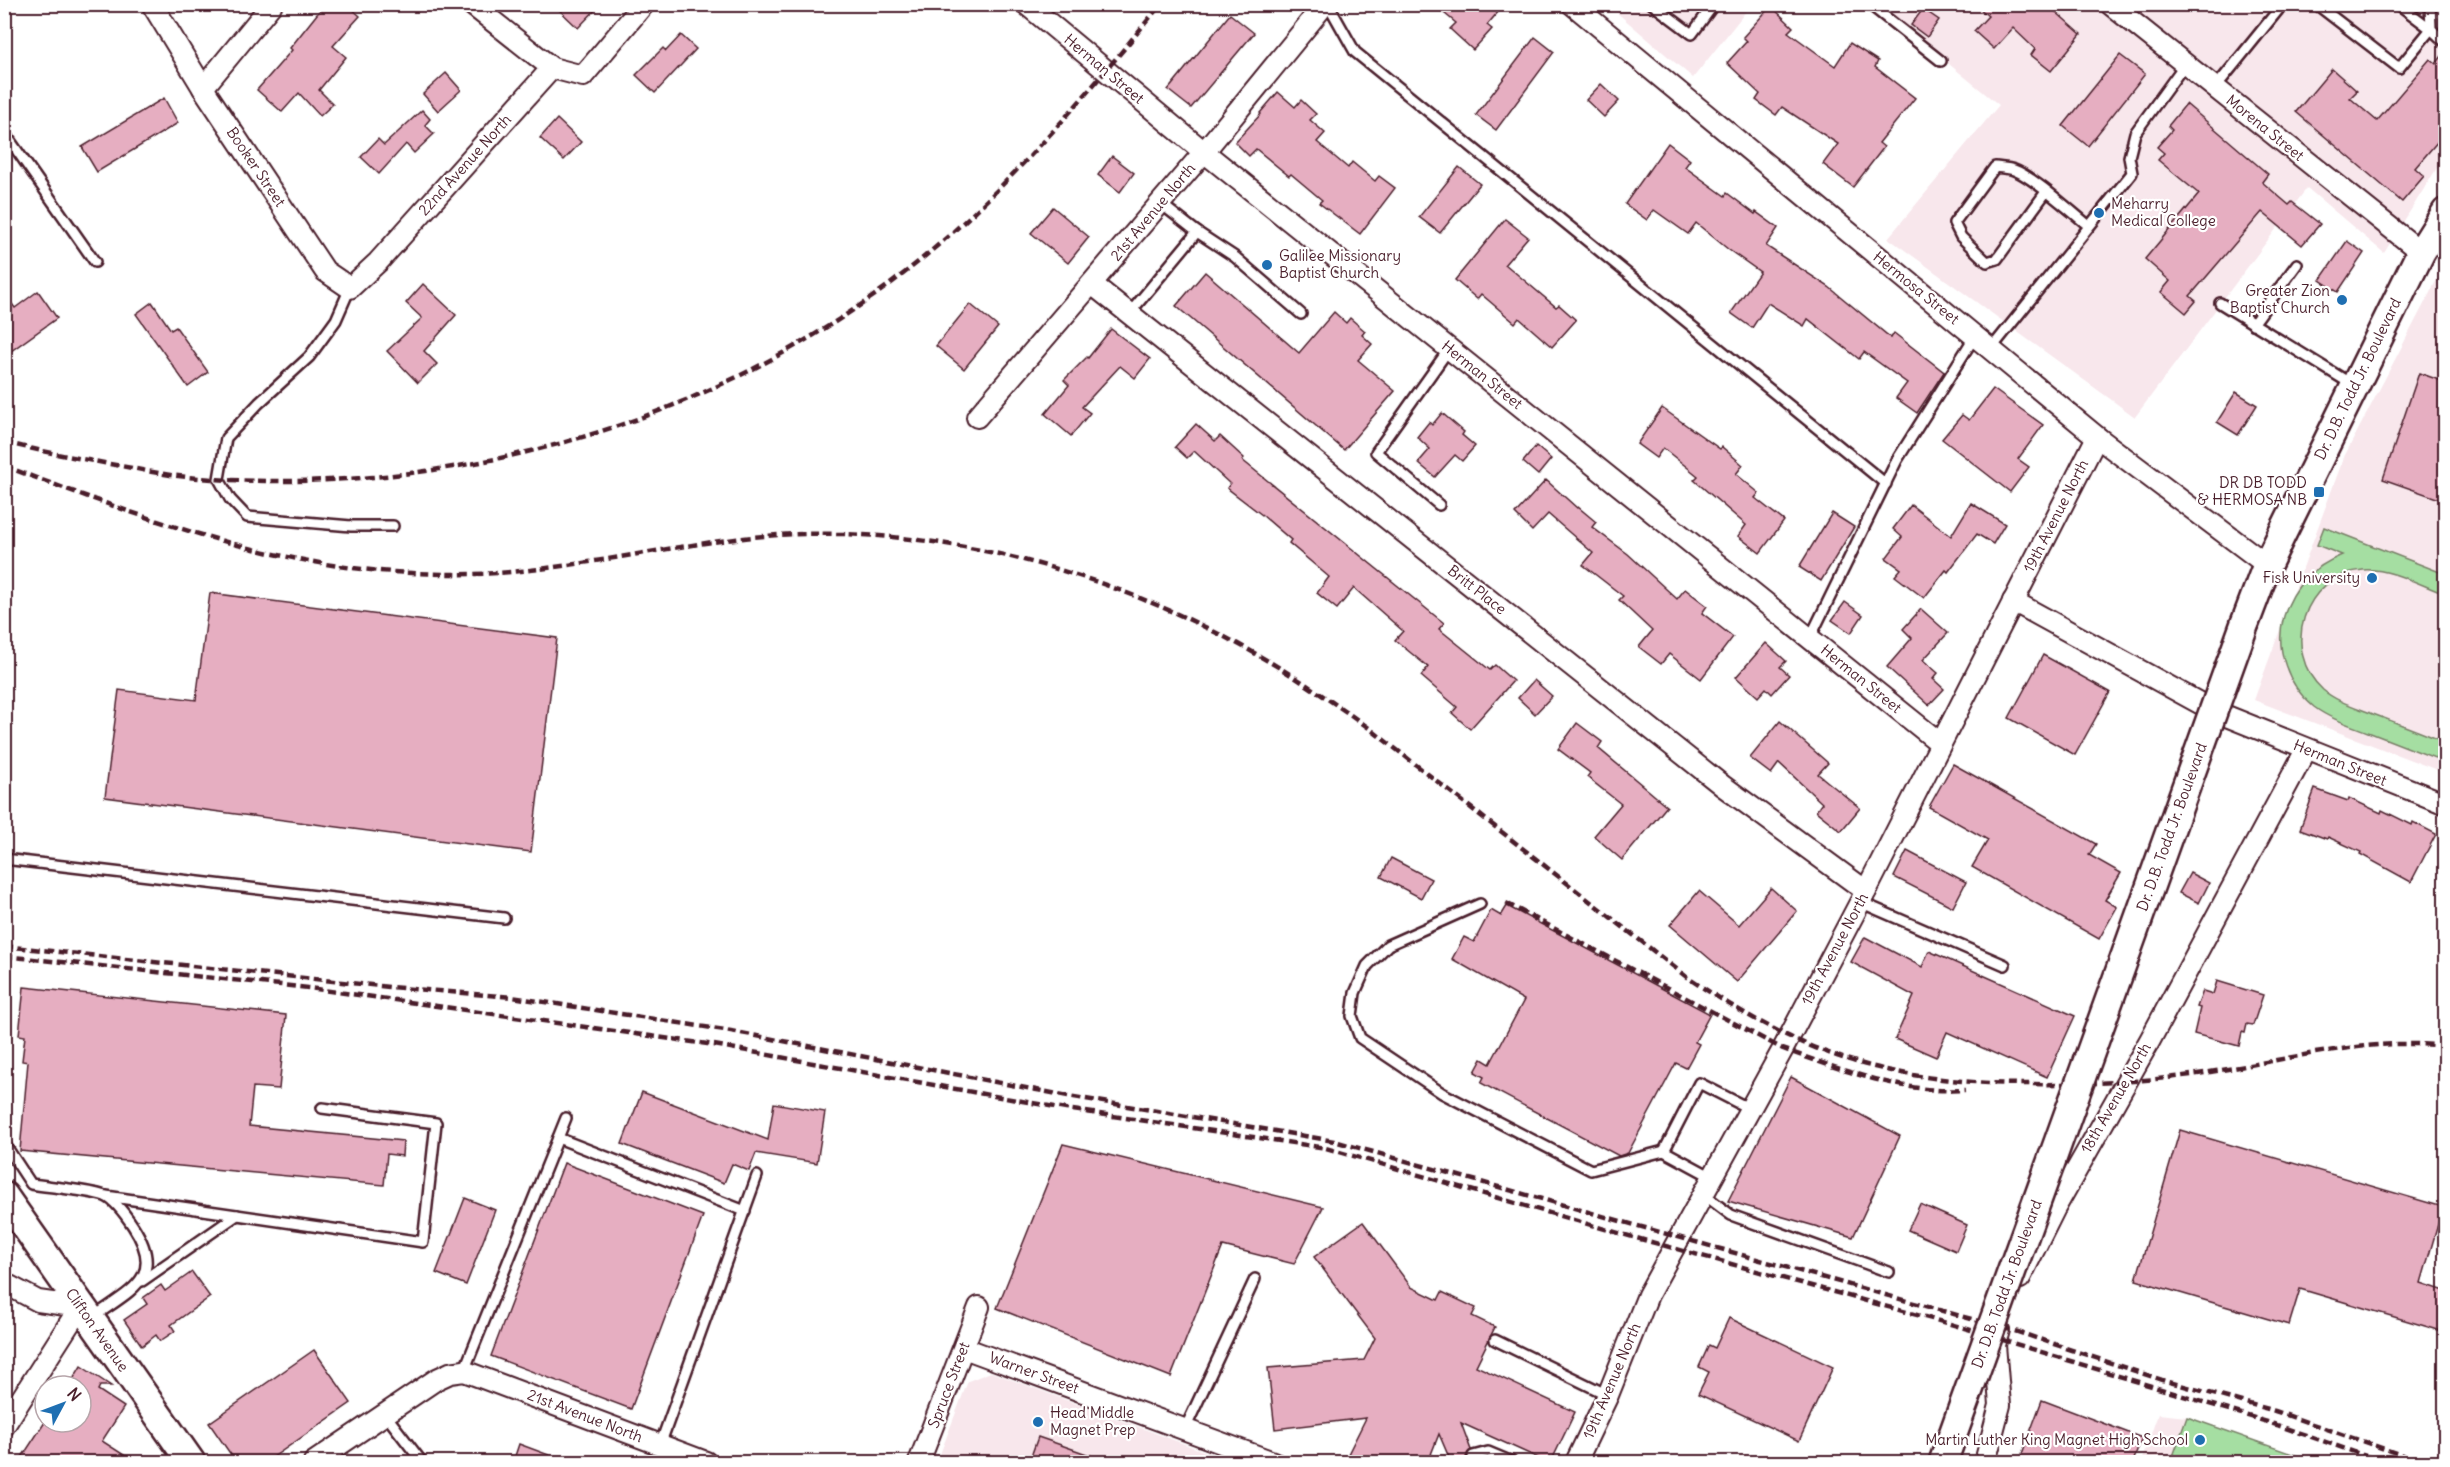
<svg xmlns="http://www.w3.org/2000/svg" width="2450" height="1467" font-family="Delius,sans-serif">
	<rect width="100%" height="100%" fill="#fff"/>
	<filter id="ink" filterUnits="userSpaceOnUse"><feTurbulence type="fractalNoise" baseFrequency=".0167" numOctaves="2"/><feDisplacementMap in="SourceGraphic" scale="12" xChannelSelector="R" yChannelSelector="G"/><feConvolveMatrix kernelMatrix="1 2 1 2 8 2 1 2 1" color-interpolation-filters="sRGB"/></filter>
	<g filter="url(#ink)">
		<g fill="#f8e7ec">
			<polygon points="1608,5 1751,5 1693,78"/>
			<polygon points="1877,5 2445,5 2445,155 2384,253 2307,188 2135,417 1888,238 1999,105"/>
			<polygon points="2445,264 2445,773 2254,700 2344,457"/>
			<polygon points="991,1372 1233,1462 937,1462 968,1381"/>
			<polygon points="2158,1414 2187,1417 2315,1462 2141,1462"/>
		</g>
		<g fill="#a5dea2" stroke="#787e66" stroke-width="1.5">
			<path d="M 2324,527 L 2445,574 L 2445,594 C 2420,585 2391,568 2363,570 C 2303,575 2280,651 2323,690 C 2337,702 2356,707 2373,714 C 2397,723 2421,732 2445,742 L 2445,762 C 2420,752 2394,742 2368,732 C 2350,725 2330,719 2314,707 C 2288,686 2274,648 2284,616 C 2294,585 2313,567 2342,555 L 2317,545 Z"/>
			<polygon points="2187,1417 2315,1462 2171,1462"/>
		</g>
		<g fill="#e6aec1" stroke="#4a1f2b" stroke-width="1.5">
			<polygon points="325,4 347,4 360,16 333,46 346,57 319,90 333,104 320,116 299,93 282,112 257,90 292,50 290,48"/>
			<polygon points="553,4 601,4 578,28"/>
			<polygon points="1433,4 1505,4 1487,25 1492,29 1473,50 1450,29 1456,23"/>
			<polygon points="1975,4 2047,4 2081,34 2051,71 2031,55 2035,49 2013,28 1994,49 1974,31 1988,16"/>
			<polygon points="1771,6 1793,27 1788,32 1835,66 1850,43 1878,61 1875,67 1915,98 1879,143 1884,147 1853,187 1823,164 1838,144 1782,107 1776,115 1756,100 1760,94 1727,63 1747,41 1743,37"/>
			<polygon points="1923,9 1939,20 1927,37 1911,25"/>
			<polygon points="1230,14 1254,33 1191,108 1168,90"/>
			<polygon points="681,35 696,49 655,93 636,75 663,48 666,51"/>
			<polygon points="1535,37 1554,52 1496,130 1476,115"/>
			<polygon points="2445,52 2445,133 2415,168 2424,176 2402,202 2296,112 2332,69 2357,91 2350,98 2377,121 2430,59 2436,64"/>
			<polygon points="2120,55 2145,74 2088,146 2063,126"/>
			<polygon points="446,73 461,90 438,111 423,94"/>
			<polygon points="1601,84 1619,101 1604,117 1586,100"/>
			<polygon points="1278,92 1295,107 1301,100 1316,114 1310,120 1325,133 1317,142 1348,168 1352,162 1375,181 1379,176 1395,188 1360,234 1319,203 1322,200 1291,174 1289,176 1256,149 1249,156 1235,142 1261,114 1260,113"/>
			<polygon points="164,98 178,123 97,172 82,147"/>
			<polygon points="2186,104 2268,174 2262,182 2289,205 2292,202 2320,224 2302,245 2262,212 2190,296 2196,301 2186,313 2161,292 2170,281 2145,259 2199,194 2158,160 2164,153 2157,147 2172,130 2168,126"/>
			<polygon points="422,110 430,119 425,125 434,134 414,153 406,144 379,174 361,157 378,139 384,145"/>
			<polygon points="557,119 581,142 564,160 540,138"/>
			<polygon points="1668,143 1690,160 1685,167 1725,196 1727,193 1755,214 1756,212 1778,228 1766,246 1829,287 1891,338 1894,333 1944,372 1917,413 1896,398 1907,383 1864,352 1859,359 1808,319 1804,326 1768,303 1752,328 1731,313 1760,272 1729,250 1696,223 1688,234 1654,210 1647,220 1625,204"/>
			<polygon points="1112,156 1134,173 1120,192 1098,175"/>
			<polygon points="1459,167 1480,184 1440,233 1419,217"/>
			<polygon points="1053,207 1089,237 1068,263 1031,233"/>
			<polygon points="1505,219 1528,237 1505,264 1556,307 1559,305 1576,320 1552,347 1519,318 1515,323 1481,294 1477,299 1455,280"/>
			<polygon points="2347,241 2364,253 2338,292 2320,280"/>
			<polygon points="1205,272 1299,353 1334,312 1346,323 1350,318 1365,331 1362,335 1372,344 1358,360 1395,391 1344,450 1176,306"/>
			<polygon points="423,284 456,315 424,351 437,364 418,383 387,351 422,318 406,303"/>
			<polygon points="38,291 57,318 4,356 4,293 15,308"/>
			<polygon points="152,302 171,330 176,327 208,372 188,387 136,314"/>
			<polygon points="970,304 998,327 964,369 936,346"/>
			<polygon points="1111,329 1150,359 1135,378 1120,366 1082,407 1090,413 1071,436 1045,414 1069,385 1064,380 1087,357 1088,358"/>
			<polygon points="2419,373 2445,382 2445,501 2383,479"/>
			<polygon points="1993,389 2043,425 2018,459 2029,467 2010,492 1942,439 1962,415 1969,420"/>
			<polygon points="2236,392 2257,405 2238,435 2217,422"/>
			<polygon points="1662,408 1720,449 1722,447 1743,465 1736,474 1759,493 1755,498 1784,521 1760,553 1738,536 1746,525 1694,480 1698,476 1663,448 1656,458 1637,444"/>
			<polygon points="1442,413 1464,432 1462,435 1475,446 1462,461 1455,455 1435,477 1418,463 1430,449 1417,437 1429,422 1432,425"/>
			<polygon points="1196,424 1215,441 1220,436 1244,458 1242,460 1444,623 1439,629 1490,670 1495,665 1513,681 1470,729 1452,713 1457,707 1421,676 1428,667 1395,640 1403,631 1354,588 1337,609 1317,593 1329,577 1289,543 1291,540 1262,515 1227,488 1230,484 1194,451 1187,458 1175,447"/>
			<polygon points="1536,446 1551,459 1538,475 1523,462"/>
			<polygon points="1546,480 1577,508 1578,507 1596,522 1592,527 1628,554 1677,599 1685,589 1707,606 1702,613 1733,637 1701,679 1669,654 1661,664 1639,647 1652,631 1619,600 1623,596 1583,565 1593,553 1548,514 1532,531 1515,514"/>
			<polygon points="1971,503 2005,524 1993,544 1977,534 1948,572 1946,570 1924,598 1895,576 1901,569 1886,558 1902,537 1893,529 1911,505 1951,536"/>
			<polygon points="1832,513 1854,527 1821,581 1799,567"/>
			<polygon points="210,593 557,638 531,852 105,797 119,690 196,700"/>
			<polygon points="1845,602 1863,615 1851,633 1832,620"/>
			<polygon points="1921,609 1948,633 1923,660 1938,673 1933,679 1944,689 1929,705 1887,667 1912,638 1903,629"/>
			<polygon points="1766,643 1786,661 1780,667 1789,675 1772,694 1766,688 1758,697 1736,677"/>
			<polygon points="2043,655 2110,692 2075,755 2009,718"/>
			<polygon points="1534,680 1552,696 1535,714 1518,698"/>
			<polygon points="1780,721 1828,763 1818,774 1860,808 1841,831 1816,811 1822,803 1779,763 1771,774 1750,758"/>
			<polygon points="1577,723 1602,742 1598,748 1667,806 1622,860 1594,836 1621,804 1587,777 1590,773 1558,749"/>
			<polygon points="1953,764 2096,844 2089,855 2121,873 2105,900 2117,907 2099,939 1972,867 1988,840 1929,807"/>
			<polygon points="2315,789 2348,801 2349,798 2381,813 2382,810 2412,825 2413,822 2436,834 2411,882 2360,854 2361,852 2328,837 2327,839 2300,829"/>
			<polygon points="1907,851 1966,882 1953,907 1894,877"/>
			<polygon points="1391,858 1431,879 1421,898 1381,877"/>
			<polygon points="2190,873 2209,883 2199,903 2179,893"/>
			<polygon points="1771,888 1797,911 1737,982 1670,925 1699,891 1739,925"/>
			<polygon points="1507,906 1710,1014 1695,1042 1699,1044 1686,1068 1676,1063 1628,1153 1619,1156 1481,1083 1484,1077 1475,1072 1482,1059 1490,1064 1524,1000 1452,959 1464,937 1474,942 1491,910 1501,916"/>
			<polygon points="1865,937 1922,967 1929,951 2075,1016 2047,1077 1947,1032 1936,1057 1895,1039 1914,996 1851,962"/>
			<polygon points="2217,981 2263,995 2253,1025 2247,1024 2245,1033 2242,1032 2239,1046 2194,1034 2200,1008 2197,1007 2203,991 2213,994"/>
			<polygon points="24,987 286,1015 279,1089 253,1087 249,1126 403,1141 402,1156 387,1154 384,1185 20,1151 28,1062 22,1061 25,1036 19,1035"/>
			<polygon points="1791,1077 1900,1136 1853,1237 1728,1201"/>
			<polygon points="642,1092 768,1140 774,1103 825,1112 817,1163 756,1153 749,1171 732,1164 724,1183 622,1144"/>
			<polygon points="2180,1130 2443,1207 2421,1283 2445,1291 2445,1332 2300,1289 2289,1325 2136,1280"/>
			<polygon points="1063,1144 1323,1207 1294,1264 1223,1246 1171,1377 997,1308"/>
			<polygon points="564,1163 703,1216 631,1409 491,1356"/>
			<polygon points="465,1198 495,1210 466,1285 436,1273"/>
			<polygon points="1920,1204 1967,1225 1956,1251 1908,1230"/>
			<polygon points="1363,1222 1411,1287 1438,1300 1442,1292 1476,1308 1472,1316 1495,1327 1476,1366 1575,1412 1551,1462 1547,1462 1461,1423 1471,1450 1466,1457 1471,1462 1451,1462 1439,1434 1428,1462 1344,1462 1366,1418 1275,1429 1268,1368 1364,1360 1375,1338 1314,1257"/>
			<polygon points="192,1272 210,1297 171,1325 175,1331 160,1341 156,1335 142,1346 124,1320 147,1304 143,1298 161,1285 165,1291"/>
			<polygon points="1729,1318 1833,1367 1799,1441 1698,1394 1709,1372 1699,1367 1709,1345 1715,1348"/>
			<polygon points="314,1350 351,1403 266,1462 236,1462 209,1423"/>
			<polygon points="81,1366 111,1386 100,1386 98,1390 124,1407 102,1441 135,1462 31,1462 22,1457 45,1422 81,1422 81,1386 69,1386"/>
			<polygon points="2042,1400 2142,1438 2133,1462 2019,1462"/>
			<polygon points="1038,1437 1104,1460 1103,1462 1029,1462"/>
			<polygon points="519,1444 565,1461 565,1462 513,1462"/>
		</g>
		<g fill="none" stroke-linecap="round" stroke-linejoin="round">
			<defs>
				<g id="lane">
					<polyline points="1328,4 1355,52 1886,484"/>
					<polyline points="1652,4 1692,34 1714,4"/>
					<polyline points="1869,4 1941,61"/>
					<polyline points="2316,4 2399,68 2431,29 2398,4"/>
					<polyline points="2430,4 2431,29 2446,43"/>
					<polyline points="2215,88 2283,4"/>
					<polyline points="4,132 95,262"/>
					<path d="M 2046,192 L 1997,259 L 1987,262 L 1961,237 L 1954,223 L 1995,167 C 2001,168 2008,168 2014,170 C 2032,176 2073,213 2089,226"/>
					<polyline points="1197,232 1235,257 1301,314"/>
					<polyline points="350,288 336,320 309,357 259,403 226,438 219,479 230,499 247,517 351,526 393,526"/>
					<polyline points="2220,303 2353,385"/>
					<polyline points="1129,314 1197,232 1160,203"/>
					<polyline points="2253,324 2297,264"/>
					<polyline points="1991,349 2132,173 2129,157 2135,133 2185,64"/>
					<polyline points="1439,505 1376,452 1449,349"/>
					<polyline points="1810,638 1897,460 1975,336"/>
					<polyline points="4,859 504,918"/>
					<polyline points="1860,902 2005,965"/>
					<polyline points="1480,904 1388,945 1367,966 1355,993 1352,1016 1360,1038 1442,1093 1591,1170 1664,1151"/>
					<polyline points="558,1138 745,1211"/>
					<path d="M 4,1143 L 31,1184 C 50,1187 88,1190 105,1196 C 115,1200 127,1217 133,1226 C 167,1278 130,1290 92,1318"/>
					<polyline points="1712,1177 1664,1151 1699,1083 1750,1109"/>
					<polyline points="1703,1194 1731,1215 1889,1272"/>
					<polyline points="106,1196 423,1242 436,1123 322,1108"/>
					<polyline points="142,1281 237,1215"/>
					<polyline points="1495,1340 1608,1395"/>
					<polyline points="464,1371 566,1118"/>
					<polyline points="385,1414 422,1462"/>
					<polyline points="1185,1429 1255,1279"/>
					<polyline points="660,1445 757,1176"/>
					<polyline points="1473,1456 1488,1452 1512,1462"/>
				</g>
				<g id="street">
					<polyline points="152,4 203,88 325,271 350,288 378,262 552,68"/>
					<polyline points="471,4 552,68 583,76 644,4"/>
					<polyline points="1026,4 1204,152 1940,743"/>
					<polyline points="1572,4 2097,437 2267,565"/>
					<polyline points="2110,4 2421,252"/>
					<polyline points="203,88 272,4"/>
					<polyline points="1092,284 1723,786 1866,891"/>
					<polyline points="977,417 1204,152 1325,4"/>
					<polyline points="2013,601 2214,711 2446,804"/>
					<polyline points="2020,1278 2055,1208 2150,1040 2306,750"/>
					<polyline points="4,1283 38,1301 80,1307 4,1426"/>
					<polyline points="964,1348 1273,1462"/>
					<polyline points="314,1462 437,1379 450,1373 464,1371 706,1462"/>
					<polyline points="919,1462 979,1307"/>
					<polyline points="1576,1462 1608,1395 1648,1295 1783,1049 1866,891 2097,437"/>
					<polyline points="1985,1462 2000,1405 1995,1345 1999,1330"/>
				</g>
				<g id="secondary">
					<polyline points="2245,623 2267,565 2281,536 2421,252 2446,212"/>
					<polyline points="4,1196 191,1462"/>
				</g>
			</defs>
			<use href="#lane" stroke="#4a1f2b" stroke-width="14"/>
			<use href="#street" stroke="#4a1f2b" stroke-width="24"/>
			<use href="#secondary" stroke="#4a1f2b" stroke-width="32"/>
			<use href="#lane" stroke="#fff" stroke-width="9"/>
			<use href="#street" stroke="#fff" stroke-width="20"/>
			<use href="#secondary" stroke="#fff" stroke-width="27"/>
			<g stroke="#4a1f2b" stroke-width="4.5" stroke-dasharray="9 4.5" stroke-linecap="butt">
				<path d="M 4,442 C 43,452 82,459 121,466 C 143,470 165,475 187,477 C 436,499 693,432 894,281 C 997,202 1079,104 1161,4"/>
				<path d="M 4,466 C 137,515 269,567 412,573 C 440,574 469,575 497,573 C 583,567 667,546 753,537 C 918,521 1091,565 1236,643 C 1283,668 1326,697 1369,728 L 1688,978 C 1735,1009 1784,1038 1837,1056 C 1910,1081 1985,1085 2062,1084 C 2114,1083 2165,1080 2216,1071 C 2291,1059 2369,1037 2446,1046"/>
				<path d="M 1506,903 L 1783,1049 C 1839,1069 1904,1094 1965,1090"/>
				<polyline points="4,946 389,987 512,997 731,1031 1068,1096 1334,1141 2018,1332 2162,1380 2275,1411 2422,1462"/>
				<polyline points="4,956 309,988 714,1045 1066,1109 1326,1148 1622,1234 1961,1327 2277,1425 2383,1462"/>
			</g>
			<defs>
				<polyline id="secondary-bridge" points="1943,1462 2245,623"/>
			</defs>
			<use href="#secondary-bridge" stroke="#4a1f2b" stroke-width="32" stroke-linecap="butt"/>
			<use href="#secondary-bridge" stroke="#fff" stroke-width="27"/>
		</g>
	</g>
	<g fill="#1f6fb2" stroke="#fff" stroke-width="2">
		<circle cx="2099" cy="213" r="6"/>
		<circle cx="1267" cy="265" r="6"/>
		<circle cx="2342" cy="300" r="6"/>
		<rect x="2313" y="486" width="12" height="12" rx="3"/>
		<circle cx="2372" cy="578" r="6"/>
		<circle cx="1038" cy="1422" r="6"/>
		<circle cx="2200" cy="1440" r="6"/>
	</g>
	<g text-anchor="middle" stroke-width="4.5" stroke-linejoin="round" paint-order="stroke">
		<g font-size="15" fill="#4a1f2b" stroke="#fff">
			<text transform="translate(1104 69) rotate(40)" y="5">Herman Street</text>
			<text transform="translate(2265 128) rotate(39)" y="5">Morena Street</text>
			<text transform="translate(465 165) rotate(-48)" y="5">22nd Avenue North</text>
			<text transform="translate(256 167) rotate(56)" y="5">Booker Street</text>
			<text transform="translate(1153 212) rotate(-50)" y="5">21st Avenue North</text>
			<text transform="translate(1916 288) rotate(39)" y="5">Hermosa Street</text>
			<text transform="translate(1482 375) rotate(39)" y="5">Herman Street</text>
			<text transform="translate(2358 379) rotate(-64)" y="5">Dr. D.B. Todd Jr. Boulevard</text>
			<text transform="translate(2056 516) rotate(-63)" y="5">19th Avenue North</text>
			<text transform="translate(1477 590) rotate(38)" y="5">Britt Place</text>
			<text transform="translate(1861 679) rotate(39)" y="5">Herman Street</text>
			<text transform="translate(2340 763) rotate(22)" y="5">Herman Street</text>
			<text transform="translate(2172 827) rotate(-70)" y="5">Dr. D.B. Todd Jr. Boulevard</text>
			<text transform="translate(1835 949) rotate(-62)" y="5">19th Avenue North</text>
			<text transform="translate(2116 1098) rotate(-60)" y="5">18th Avenue North</text>
			<text transform="translate(2007 1284) rotate(-70)" y="5">Dr. D.B. Todd Jr. Boulevard</text>
			<text transform="translate(97 1330) rotate(55)" y="5">Clifton Avenue</text>
			<text transform="translate(1034 1373) rotate(20)" y="5">Warner Street</text>
			<text transform="translate(1612 1381) rotate(-67)" y="5">19th Avenue North</text>
			<text transform="translate(949 1385) rotate(-69)" y="5">Spruce Street</text>
			<text transform="translate(585 1416) rotate(21)" y="5">21st Avenue North</text>
		</g>
		<g font-size="15" fill="#4a1f2b" stroke="#fff" text-anchor="end">
			<text x="2111" y="209" text-anchor="start">Meharry<tspan x="2111" dy="17">Medical College</tspan></text>
			<text x="1279" y="261" text-anchor="start">Galilee Missionary<tspan x="1279" dy="17">Baptist Church</tspan></text>
			<text x="2330" y="296">Greater Zion<tspan x="2330" dy="17">Baptist Church</tspan></text>
			<text x="2307" y="488">DR DB TODD<tspan x="2307" dy="17">&amp; HERMOSA NB</tspan></text>
			<text x="2360" y="583">Fisk University</text>
			<text x="1050" y="1418" text-anchor="start">Head Middle<tspan x="1050" dy="17">Magnet Prep</tspan></text>
			<text x="2188" y="1445">Martin Luther King Magnet High School</text>
		</g>
	</g>
	<rect width="2450" height="1467" fill="none" stroke="#fff" stroke-width="24"/>
	<rect x="12" y="12" width="2426" height="1443" fill="none" stroke="#4a1f2b" stroke-width="2" filter="url(#ink)"/>
	<g transform="translate(63 1404) rotate(49)"><circle r="28" fill="#ffffff" stroke="#b7a5aa" stroke-width="1.5"/>
	<path d="M0-4.5L10 22L0 15L-10 22Z" fill="#1f6fb2"/>
	<text y="-9" font-size="16" font-weight="bold" text-anchor="middle" fill="#4a1f2b">N</text>
	</g>
</svg>
